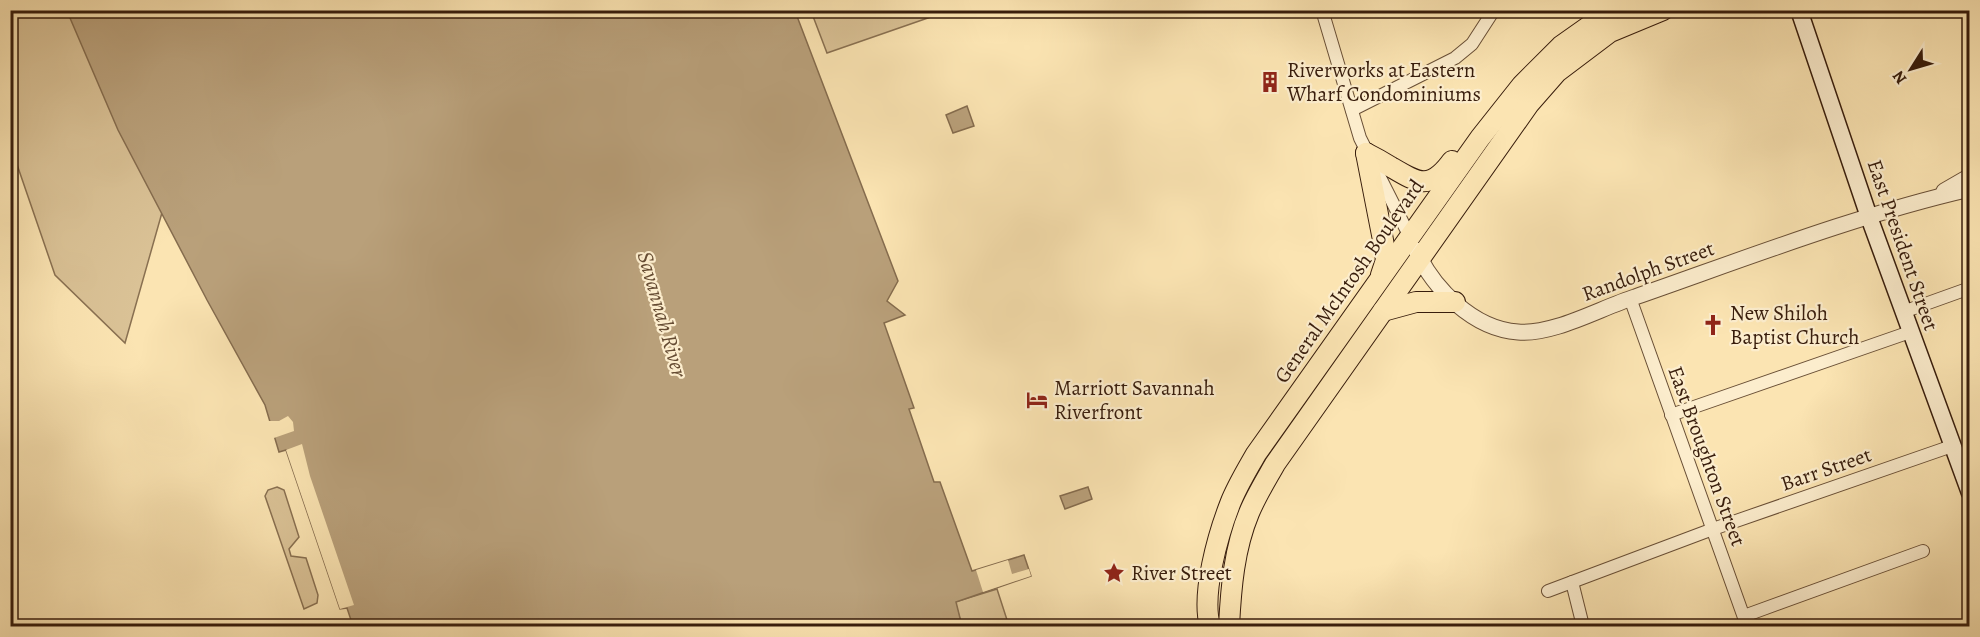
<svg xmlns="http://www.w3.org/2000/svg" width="1980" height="637" font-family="Alegreya,serif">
	<rect width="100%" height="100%" fill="#fbe4b2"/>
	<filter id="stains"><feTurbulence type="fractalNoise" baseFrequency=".00333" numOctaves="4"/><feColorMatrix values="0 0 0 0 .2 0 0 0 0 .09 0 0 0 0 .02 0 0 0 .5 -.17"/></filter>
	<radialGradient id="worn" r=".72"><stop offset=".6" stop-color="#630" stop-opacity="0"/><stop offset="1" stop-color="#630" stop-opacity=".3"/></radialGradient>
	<g fill="#dac296" stroke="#897051" stroke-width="1.5">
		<polygon points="10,11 74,11 167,195 125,343 55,275 11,147"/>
		<polygon points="811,11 948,11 827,53"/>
		<polygon points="277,487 284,490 299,537 289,549 291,556 306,558 318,595 317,603 304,609 265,496 268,490"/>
		<polygon points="997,589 1009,626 962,626 955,602"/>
	</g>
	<g fill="#b9a07a" stroke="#856c4e" stroke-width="1.5">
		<polygon points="67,11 795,11 898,281 887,301 905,315 884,323 914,408 909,409 934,482 940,482 972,571 1024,555 1031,576 956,602 962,626 353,626 347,608 340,609 286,450 279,452 265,405 207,300 118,130"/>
		<polygon points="967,106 974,126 953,133 946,115"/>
		<polygon points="1088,487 1092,499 1065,509 1060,496"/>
	</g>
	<g fill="#fbe4b2">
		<polygon points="288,416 293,422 294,431 271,439 266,421 279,421"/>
		<polygon points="302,444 310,476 354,605 340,609 286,450"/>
		<polygon points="1008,560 1012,574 1029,569 1031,576 983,592 976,570"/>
	</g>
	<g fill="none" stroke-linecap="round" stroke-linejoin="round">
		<defs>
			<g id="minor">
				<polyline points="1322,10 1360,138 1410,237"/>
				<polyline points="1352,110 1455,58 1472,44 1494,10"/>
				<polyline points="1630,298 1747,626"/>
				<polyline points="1903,312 1970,288"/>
				<polyline points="1671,415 1910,332"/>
				<polyline points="1572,582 1583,626"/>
				<polyline points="1548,591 1713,529 1952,446"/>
				<polyline points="1744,616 1923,551"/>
			</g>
			<g id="tertiary">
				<polyline points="1944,191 1970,176"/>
				<path d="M 1416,250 C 1433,288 1473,329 1518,332 C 1554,335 1600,308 1635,297 C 1744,259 1857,215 1970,189"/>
			</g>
			<polyline id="secondary" points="1799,10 1869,217 1970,493"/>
			<g id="primary">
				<path d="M 1366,153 C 1374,157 1383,162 1391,167 C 1418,183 1430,191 1452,161"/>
				<polyline points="1366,153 1383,240 1386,260 1381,275"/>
				<polyline points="1383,311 1416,302 1455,302"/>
				<path d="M 1210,626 C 1201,594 1218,535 1230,504 C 1237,486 1247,470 1256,454 L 1480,138 L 1522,85 L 1561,46 L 1612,10"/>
				<path d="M 1229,626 C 1231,588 1234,549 1249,513 C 1256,496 1266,480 1275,464 L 1529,104 L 1557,72 L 1610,32 L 1663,10"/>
			</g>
		</defs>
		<use href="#minor" stroke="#694f36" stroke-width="14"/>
		<use href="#tertiary" stroke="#694f36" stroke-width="17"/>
		<use href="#secondary" stroke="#381d0c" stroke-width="19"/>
		<use href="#primary" stroke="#381d0c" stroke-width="22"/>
		<use href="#minor" stroke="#fcedcd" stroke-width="12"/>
		<use href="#tertiary" stroke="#fcedcd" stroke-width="15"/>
		<use href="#secondary" stroke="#fcedcd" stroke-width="16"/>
		<use href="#primary" stroke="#fbe4b2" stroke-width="20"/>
	</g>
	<defs>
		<symbol id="building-bare" viewBox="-9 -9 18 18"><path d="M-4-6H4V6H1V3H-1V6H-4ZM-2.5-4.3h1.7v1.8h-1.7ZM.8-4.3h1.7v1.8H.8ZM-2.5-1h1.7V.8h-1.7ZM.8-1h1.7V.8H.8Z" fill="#8f2418" stroke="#fcedcd" stroke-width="2.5" paint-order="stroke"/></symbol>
		<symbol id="church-bare" viewBox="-9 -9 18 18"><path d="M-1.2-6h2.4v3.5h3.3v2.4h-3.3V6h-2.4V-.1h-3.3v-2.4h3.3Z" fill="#8f2418" stroke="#fcedcd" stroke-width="2.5" paint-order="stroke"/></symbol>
		<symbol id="hotel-bare" viewBox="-9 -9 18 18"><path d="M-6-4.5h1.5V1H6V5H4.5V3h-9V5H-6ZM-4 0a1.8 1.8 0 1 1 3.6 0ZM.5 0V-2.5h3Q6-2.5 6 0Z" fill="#8f2418" stroke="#fcedcd" stroke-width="2.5" paint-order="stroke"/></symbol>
		<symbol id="sight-bare" viewBox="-9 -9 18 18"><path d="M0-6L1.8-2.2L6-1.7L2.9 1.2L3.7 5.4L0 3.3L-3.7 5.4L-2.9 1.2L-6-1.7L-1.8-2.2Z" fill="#8f2418" stroke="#fcedcd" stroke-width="2.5" paint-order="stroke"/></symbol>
	</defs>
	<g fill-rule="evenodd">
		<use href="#building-bare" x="1255" y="67" width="30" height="30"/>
		<use href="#church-bare" x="1698" y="310" width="30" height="30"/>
		<use href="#hotel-bare" x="1022" y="385" width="30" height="30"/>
		<use href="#sight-bare" x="1099" y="558" width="30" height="30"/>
	</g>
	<g text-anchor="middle" stroke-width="4.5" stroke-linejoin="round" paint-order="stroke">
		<g font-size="21" fill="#381d0c" stroke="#fcedcd" text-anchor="start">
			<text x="1287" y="77">Riverworks at Eastern<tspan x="1287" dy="24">Wharf Condominiums</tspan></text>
			<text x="1730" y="320">New Shiloh<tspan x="1730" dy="24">Baptist Church</tspan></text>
			<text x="1054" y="395">Marriott Savannah<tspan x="1054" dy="24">Riverfront</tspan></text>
			<text x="1131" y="580">River Street</text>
		</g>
		<g font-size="21" fill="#381d0c" stroke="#fcedcd">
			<text transform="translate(1903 245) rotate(71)" y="7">East President Street</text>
			<text transform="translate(1648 271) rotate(-20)" y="7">Randolph Street</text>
			<text transform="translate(1349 281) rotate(-55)" y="7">General McIntosh Boulevard</text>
			<text transform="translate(1707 456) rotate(70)" y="7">East Broughton Street</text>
			<text transform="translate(1826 469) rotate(-19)" y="7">Barr Street</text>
		</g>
		<g font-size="22" font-style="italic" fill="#654b32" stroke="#fcedcd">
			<text transform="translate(663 314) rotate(74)" y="8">Savannah River</text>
		</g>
	</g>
	<rect width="1980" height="637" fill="none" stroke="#fbe4b2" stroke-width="36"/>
	<rect x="12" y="12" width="1956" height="613" fill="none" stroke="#381d0c" stroke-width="3"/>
	<rect x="18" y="18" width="1944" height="601" fill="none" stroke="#381d0c" stroke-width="1.5"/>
	<g transform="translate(1911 69) rotate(233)" stroke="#fcedcd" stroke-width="4.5" paint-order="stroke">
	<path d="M0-4.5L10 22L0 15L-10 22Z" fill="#381d0c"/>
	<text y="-9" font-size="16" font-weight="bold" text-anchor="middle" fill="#381d0c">N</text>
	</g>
	<rect width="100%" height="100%" filter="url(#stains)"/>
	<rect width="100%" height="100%" fill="url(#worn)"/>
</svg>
